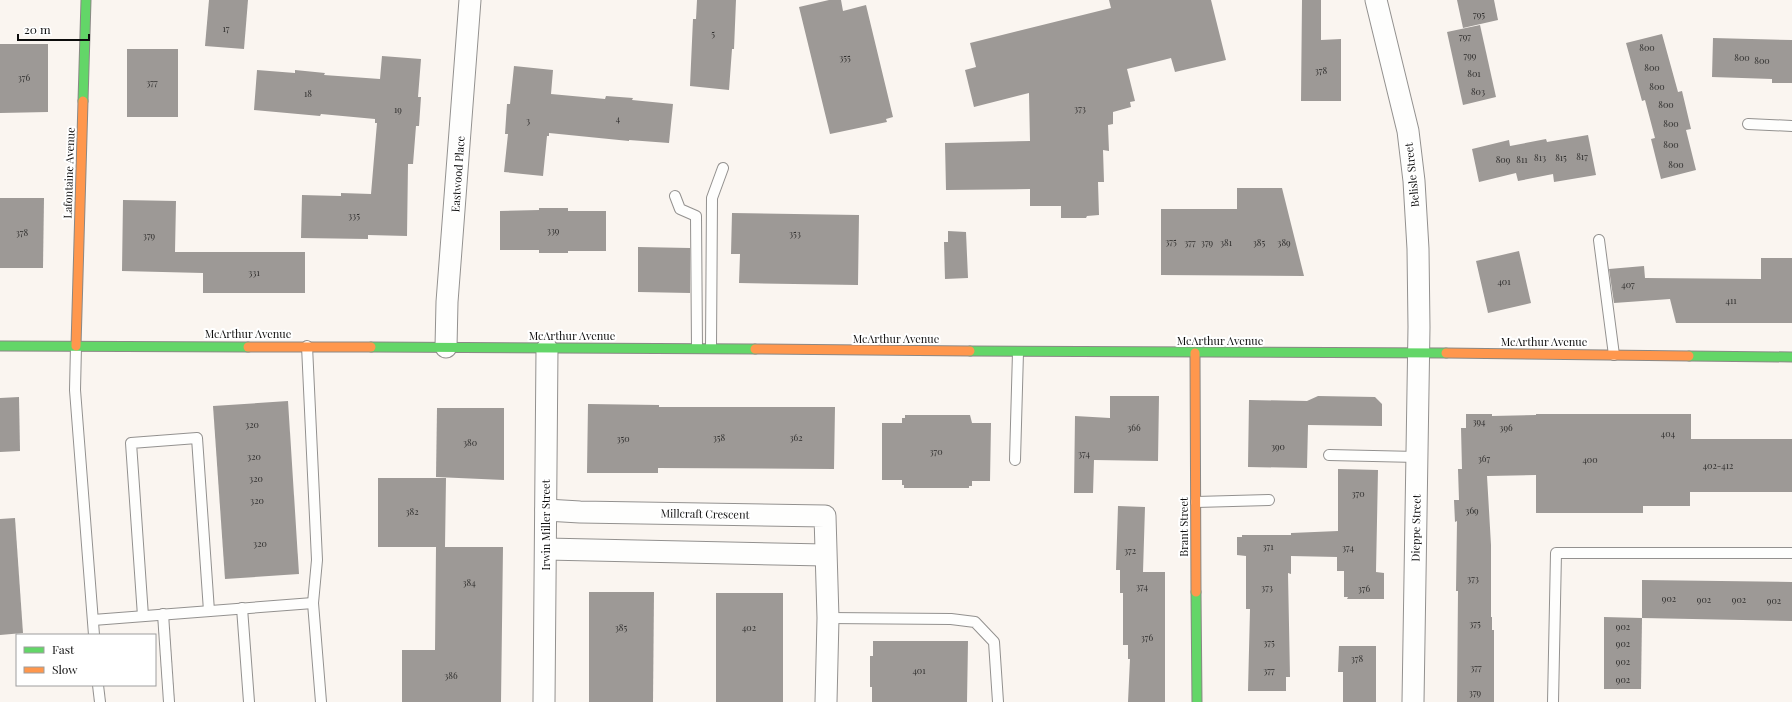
<svg xmlns="http://www.w3.org/2000/svg" width="1792" height="702" font-family="'Playfair Display',serif">
	<rect width="100%" height="100%" fill="#faf5f0"/>
	<g fill="#9d9996">
		<polygon points="209,0 248,0 244,49 205,46"/>
		<polygon points="697,0 736,0 734,49 732,49 729,90 690,86 693,19 696,19"/>
		<polygon points="829,0 841,0 843,11 866,5 893,117 886,119 887,122 830,134 799,7"/>
		<polygon points="1109,0 1211,0 1226,60 1175,72 1171,58 1127,69 1135,101 1130,102 1131,107 1113,112 1113,124 1108,125 1109,151 1103,150 1104,182 1098,182 1099,215 1087,216 1086,218 1061,218 1061,206 1030,206 1030,189 946,190 945,143 1030,141 1029,93 974,107 965,70 976,67 970,43 1111,8"/>
		<polygon points="1302,0 1321,0 1321,40 1341,39 1341,101 1301,101"/>
		<polygon points="1457,0 1494,0 1498,20 1463,28"/>
		<polygon points="1480,25 1496,97 1463,105 1447,32"/>
		<polygon points="1662,34 1678,92 1682,91 1691,129 1686,130 1696,170 1661,179 1651,139 1655,138 1645,100 1642,101 1626,43"/>
		<polygon points="1713,38 1792,40 1792,83 1772,83 1772,79 1712,77"/>
		<polygon points="0,44 48,44 48,112 0,113"/>
		<rect x="127" y="49" width="51" height="68"/>
		<polygon points="382,56 421,59 418,97 421,97 419,126 416,126 413,164 408,164 407,236 368,235 368,239 301,238 302,195 341,196 341,193 371,194 377,123 375,123 375,119 321,114 320,116 254,110 257,70 295,73 295,70 325,73 324,75 380,79"/>
		<polygon points="514,66 553,70 551,94 605,99 606,96 633,98 632,100 673,104 669,143 629,140 629,141 549,133 549,136 547,136 543,176 504,172 508,134 505,134 507,104 510,104"/>
		<polygon points="1588,135 1596,175 1554,182 1553,174 1518,181 1516,173 1479,182 1472,149 1509,140 1510,146 1546,139 1547,142"/>
		<polygon points="1237,188 1282,188 1304,276 1161,275 1161,209 1237,209"/>
		<polygon points="0,198 44,198 43,268 0,268"/>
		<polygon points="123,200 176,201 175,252 305,252 305,293 203,293 203,273 122,271"/>
		<polygon points="539,208 568,208 568,211 606,211 606,251 568,251 568,253 539,253 539,250 500,250 500,211 539,210"/>
		<polygon points="732,213 859,215 858,285 739,283 740,254 731,254"/>
		<polygon points="948,231 966,232 968,278 945,279 944,242 948,242"/>
		<polygon points="638,247 690,248 690,293 638,292"/>
		<polygon points="1519,251 1531,303 1488,313 1476,261"/>
		<polygon points="1761,258 1792,258 1792,323 1676,323 1670,299 1614,303 1609,269 1644,266 1645,278 1761,279"/>
		<polygon points="1110,396 1159,396 1158,461 1094,460 1093,493 1074,493 1075,416 1110,418"/>
		<polygon points="1318,396 1375,397 1382,404 1382,426 1308,425 1307,468 1248,467 1249,400 1307,401"/>
		<polygon points="19,397 20,451 0,452 0,398"/>
		<polygon points="288,401 299,574 225,579 213,406"/>
		<polygon points="588,404 659,405 659,407 835,407 834,469 658,468 658,473 587,473"/>
		<polygon points="437,408 504,408 504,480 436,477"/>
		<polygon points="1466,414 1492,414 1492,416 1536,415 1536,414 1691,414 1691,439 1792,439 1792,492 1690,492 1690,506 1643,506 1643,513 1536,513 1536,475 1487,476 1491,545 1491,617 1492,617 1492,630 1494,630 1494,702 1457,702 1458,591 1456,591 1457,521 1455,522 1454,500 1459,500 1458,469 1462,469 1461,428 1466,428"/>
		<polygon points="905,415 970,415 972,423 991,423 990,481 972,481 972,486 969,486 969,488 904,488 904,485 902,485 902,480 882,480 882,423 902,423 902,418 905,418"/>
		<polygon points="1338,469 1378,470 1376,572 1384,573 1384,599 1347,599 1348,597 1344,597 1344,571 1337,571 1337,557 1291,556 1291,574 1288,573 1290,677 1286,677 1286,691 1248,691 1250,609 1246,609 1246,556 1237,555 1237,537 1242,537 1242,535 1291,535 1291,533 1338,531"/>
		<polygon points="378,478 446,478 445,547 503,547 501,702 402,702 402,650 435,650 436,547 378,547"/>
		<polygon points="1118,506 1145,507 1143,572 1165,572 1165,702 1128,702 1130,659 1128,659 1128,645 1123,645 1123,593 1120,593 1120,570 1116,570"/>
		<polygon points="15,518 23,633 0,635 0,519"/>
		<polygon points="1642,580 1792,582 1792,621 1642,618"/>
		<polygon points="589,592 654,592 653,702 589,702"/>
		<rect x="716" y="593" width="67" height="109"/>
		<polygon points="1604,617 1642,618 1641,689 1604,689"/>
		<polygon points="873,641 968,641 967,702 872,702 872,687 870,687 870,656 873,656"/>
		<polygon points="1339,646 1376,646 1376,702 1343,702 1343,672 1338,672"/>
	</g>
	<g fill="none" stroke-linecap="round" stroke-linejoin="round">
		<defs>
			<g id="lane">
				<polyline points="1748,124 1792,126"/>
				<polyline points="675,196 680,209 696,216 697,348"/>
				<polyline points="1599,240 1614,355"/>
				<polyline points="76,346 75,390 94,635"/>
				<polyline points="307,346 317,560 313,603 321,702"/>
				<polyline points="711,348 712,198 723,168"/>
				<polyline points="1329,455 1417,457"/>
				<polyline points="1015,460 1018,352"/>
				<polyline points="1196,502 1269,500"/>
				<polyline points="242,608 249,702"/>
				<polyline points="163,614 169,702"/>
				<polyline points="143,616 131,443 197,438 209,611"/>
				<polyline points="828,618 951,619 975,622 994,642 998,702"/>
				<polyline points="93,620 313,603"/>
				<polyline points="98,685 100,702"/>
				<polyline points="1553,702 1556,553 1792,553"/>
			</g>
			<g id="street">
				<polyline points="1376,0 1408,131 1414,181 1418,249 1419,327 1413,702"/>
				<polyline points="446,347 447,302 470,0"/>
				<polyline points="546,510 580,512 825,516 828,618 826,702"/>
				<polyline points="546,549 825,555"/>
				<polyline points="544,702 547,349"/>
			</g>
			<g id="fast">
				<polyline points="83,101 86,0"/>
				<polyline points="0,346 248,347"/>
				<polyline points="371,347 755,349"/>
				<polyline points="970,351 1446,353"/>
				<polyline points="1689,356 1792,357"/>
				<polyline points="1196,592 1197,702"/>
			</g>
			<g id="slow">
				<polyline points="76,346 83,101"/>
				<polyline points="248,347 371,347"/>
				<polyline points="755,349 970,351"/>
				<polyline points="1195,353 1196,592"/>
				<polyline points="1446,353 1689,356"/>
			</g>
		</defs>
		<use href="#lane" stroke="#93918f" stroke-width="12"/>
		<use href="#street" stroke="#93918f" stroke-width="23"/>
		<use href="#fast" stroke="#8a8885" stroke-width="11"/>
		<use href="#slow" stroke="#8a8885" stroke-width="11"/>
		<use href="#lane" stroke="#fefefd" stroke-width="10"/>
		<use href="#street" stroke="#fefefd" stroke-width="21"/>
		<use href="#fast" stroke="#63d668" stroke-width="9"/>
		<use href="#slow" stroke="#ff974d" stroke-width="9"/>
	</g>
	<g text-anchor="middle" stroke-width="4" stroke-linejoin="round" paint-order="stroke">
		<g font-size="9" fill="#302f2e">
			<text x="1479" y="18">795</text>
			<text x="226" y="32">17</text>
			<text x="713" y="37">5</text>
			<text x="1465" y="40">797</text>
			<text x="1647" y="51">800</text>
			<text x="1470" y="59">799</text>
			<text x="845" y="61">355</text>
			<text x="1742" y="61">800</text>
			<text x="1762" y="64">800</text>
			<text x="1652" y="71">800</text>
			<text x="1321" y="74">378</text>
			<text x="1474" y="77">801</text>
			<text x="24" y="81">376</text>
			<text x="152" y="86">377</text>
			<text x="1657" y="90">800</text>
			<text x="1478" y="95">803</text>
			<text x="308" y="97">18</text>
			<text x="1666" y="108">800</text>
			<text x="1080" y="112">373</text>
			<text x="398" y="113">19</text>
			<text x="618" y="122">4</text>
			<text x="528" y="124">3</text>
			<text x="1671" y="127">800</text>
			<text x="1671" y="148">800</text>
			<text x="1582" y="160">817</text>
			<text x="1540" y="161">813</text>
			<text x="1561" y="161">815</text>
			<text x="1503" y="163">809</text>
			<text x="1522" y="163">811</text>
			<text x="1676" y="168">800</text>
			<text x="354" y="219">335</text>
			<text x="553" y="234">339</text>
			<text x="22" y="236">378</text>
			<text x="795" y="237">353</text>
			<text x="149" y="239">379</text>
			<text x="1171" y="245">375</text>
			<text x="1190" y="246">377</text>
			<text x="1207" y="246">379</text>
			<text x="1226" y="246">381</text>
			<text x="1259" y="246">385</text>
			<text x="1284" y="246">389</text>
			<text x="254" y="276">331</text>
			<text x="1504" y="285">401</text>
			<text x="1628" y="288">407</text>
			<text x="1731" y="304">411</text>
			<text x="1479" y="425">394</text>
			<text x="252" y="428">320</text>
			<text x="1134" y="431">366</text>
			<text x="1506" y="431">396</text>
			<text x="1668" y="437">404</text>
			<text x="719" y="441">358</text>
			<text x="796" y="441">362</text>
			<text x="623" y="442">350</text>
			<text x="470" y="446">380</text>
			<text x="1278" y="450">390</text>
			<text x="936" y="455">370</text>
			<text x="1084" y="457">374</text>
			<text x="254" y="460">320</text>
			<text x="1484" y="462">367</text>
			<text x="1590" y="463">400</text>
			<text x="1718" y="469">402-412</text>
			<text x="256" y="482">320</text>
			<text x="1358" y="497">370</text>
			<text x="257" y="504">320</text>
			<text x="1472" y="514">369</text>
			<text x="412" y="515">382</text>
			<text x="260" y="547">320</text>
			<text x="1268" y="550">371</text>
			<text x="1348" y="551">374</text>
			<text x="1130" y="554">372</text>
			<text x="1473" y="582">373</text>
			<text x="469" y="586">384</text>
			<text x="1142" y="590">374</text>
			<text x="1267" y="591">373</text>
			<text x="1364" y="592">376</text>
			<text x="1669" y="602">902</text>
			<text x="1704" y="603">902</text>
			<text x="1739" y="603">902</text>
			<text x="1774" y="604">902</text>
			<text x="1475" y="627">375</text>
			<text x="1623" y="630">902</text>
			<text x="621" y="631">385</text>
			<text x="749" y="631">402</text>
			<text x="1147" y="641">376</text>
			<text x="1269" y="646">375</text>
			<text x="1623" y="647">902</text>
			<text x="1357" y="662">378</text>
			<text x="1623" y="665">902</text>
			<text x="1476" y="671">377</text>
			<text x="919" y="674">401</text>
			<text x="1269" y="674">377</text>
			<text x="451" y="679">386</text>
			<text x="1623" y="683">902</text>
			<text x="1475" y="696">379</text>
		</g>
		<g font-size="11" fill="#0c0c0c" stroke="#fff">
			<text transform="translate(69 173) rotate(-88)" y="4">Lafontaine Avenue</text>
			<text transform="translate(458 174) rotate(-86)" y="4">Eastwood Place</text>
			<text transform="translate(1412 175) rotate(-96)" y="4">Belisle Street</text>
			<text x="248" y="338">McArthur Avenue</text>
			<text x="572" y="340">McArthur Avenue</text>
			<text x="896" y="343">McArthur Avenue</text>
			<text x="1220" y="345">McArthur Avenue</text>
			<text x="1544" y="346">McArthur Avenue</text>
			<text transform="translate(705 514) rotate(1)" y="4">Millcraft Crescent</text>
			<text transform="translate(546 525) rotate(-90)" y="4">Irwin Miller Street</text>
			<text transform="translate(1184 527) rotate(-90)" y="4">Brant Street</text>
			<text transform="translate(1416 528) rotate(-89)" y="4">Dieppe Street</text>
		</g>
	</g>
	<rect x="16" y="634" width="140" height="52" fill="#ffffff" stroke="#9e9e9e"/>
	<rect x="24" y="647" width="20" height="6" fill="#63d668" stroke="#9e9e9e"/>
	<text x="52" y="654" font-size="12" fill="#0c0c0c">Fast</text>
	<rect x="24" y="667" width="20" height="6" fill="#ff974d" stroke="#9e9e9e"/>
	<text x="52" y="674" font-size="12" fill="#0c0c0c">Slow</text>
	<path d="M18 34v6h71v-6" fill="none" stroke="#0c0c0c" stroke-width="2"/>
	<text x="24" y="34" font-size="12" fill="#0c0c0c" stroke="#ffffff" stroke-width="3" paint-order="stroke">20 m</text>
</svg>
